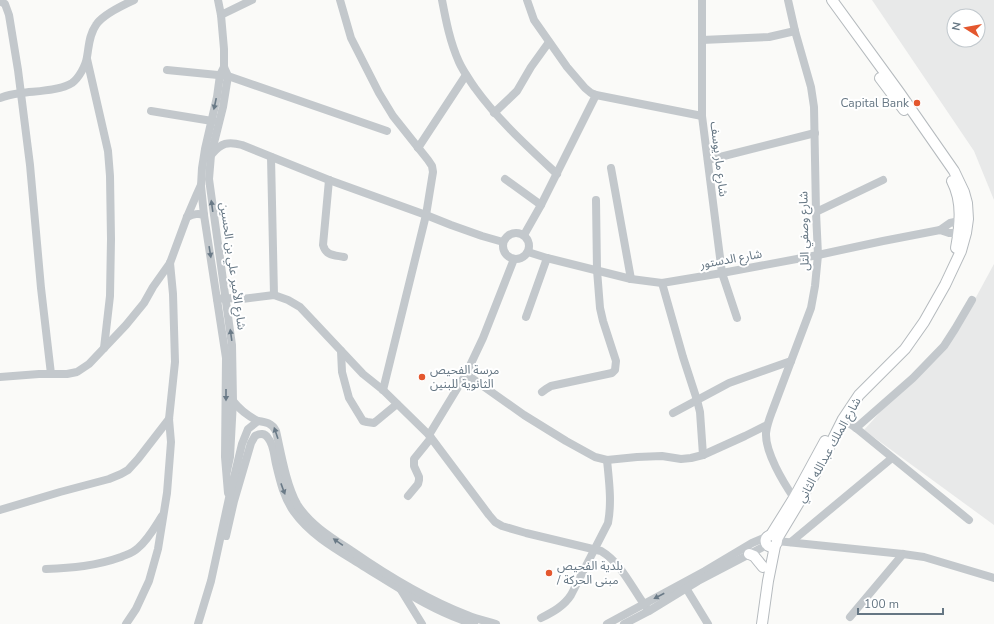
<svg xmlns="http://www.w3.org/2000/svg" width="994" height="624" font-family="'Nunito Sans','Noto Sans Arabic',sans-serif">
	<rect width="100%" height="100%" fill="#fafaf8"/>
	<g fill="#e8e9e9" fill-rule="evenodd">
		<path d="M 872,0 L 994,0 L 994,200 L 974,151 ZM 954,16 L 978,16 L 978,40 L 954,40 Z"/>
		<polygon points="994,264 994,525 864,430 931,356 955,336"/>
	</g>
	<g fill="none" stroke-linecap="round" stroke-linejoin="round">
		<defs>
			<g id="major">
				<polyline points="880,78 904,110"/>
				<path d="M 952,181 C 963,202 960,226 956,248"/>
				<polyline points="771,535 794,498 825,441"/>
				<polyline points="777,539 804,494 822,461 843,419 859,395 905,349 924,322 945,285 961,251 966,233 968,219 967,203 964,192 954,171 899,92 832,0"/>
				<polyline points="749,554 754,556 763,567"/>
				<path d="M 762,624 L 768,581 L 775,546 C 778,542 778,538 774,535 C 765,534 762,544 771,547 L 775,546"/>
			</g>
		</defs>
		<use href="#major" stroke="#b5babe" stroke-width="12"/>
		<g stroke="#c3c8cc" stroke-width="8">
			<polyline points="218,0 221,15 224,49 224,67 228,76 223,107 211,155 209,179 232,345 233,401 230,457 227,471"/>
			<polyline points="340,0 351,38 379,93 393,116 428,160 432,166 433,172 426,215 383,390"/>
			<path d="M 442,0 C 446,21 450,42 459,62 C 463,71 469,79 475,88 C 498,120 528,147 557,174"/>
			<polyline points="527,0 534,20 567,67 585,88 591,93 596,95 702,116"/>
			<polyline points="702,0 702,116 722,273 737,318"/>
			<path d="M 788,0 L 795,31 L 811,87 L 814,107 L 816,212 L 818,255 L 815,286 L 811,308 L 773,409 C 770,417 767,424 766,433 C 765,452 783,482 794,498"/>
			<polyline points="0,1 5,4 9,15 18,70 30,165 41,288 51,374"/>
			<polyline points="221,15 252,0"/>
			<polyline points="702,40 769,37 795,31"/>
			<polyline points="87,59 108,151 110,176 111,239 110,296 104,348"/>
			<polyline points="224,67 220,75 217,97 205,149 202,168 201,186 204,215 226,358 225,457 228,493"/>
			<polyline points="167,70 228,76 387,131"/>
			<path d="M 0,98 C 7,95 14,94 21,93 C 35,91 60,91 72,83 C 79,78 86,65 87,57 C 89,46 89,35 96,25 C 102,15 123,5 134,0"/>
			<polyline points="151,111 212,121"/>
			<polyline points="494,113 517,91 531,67 549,42"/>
			<polyline points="418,148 466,75"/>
			<path d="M 212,154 C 221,143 228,141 242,145 L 329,180 L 426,215 L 451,225 L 482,236 L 503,242"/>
			<polyline points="271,157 274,295"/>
			<polyline points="708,160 815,133"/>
			<polyline points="611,168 631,279"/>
			<polyline points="505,179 541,205"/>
			<path d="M 329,180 L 323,245 C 326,256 334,255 344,257"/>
			<polyline points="816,212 883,180"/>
			<path d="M 187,217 C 194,214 198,213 204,215"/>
			<polyline points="940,230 950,223 964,220"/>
			<circle cx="516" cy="246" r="13"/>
			<polyline points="524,235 541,205 596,95"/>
			<polyline points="528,252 547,258 631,279 662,283 722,273 818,255 883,241 940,230 949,233 964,233"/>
			<polyline points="662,283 683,357 697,400 700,412 703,455"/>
			<path d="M 217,299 L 226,298 L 242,299 L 274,295 L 288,300 L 300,307 L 363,374 L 383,390 L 429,435 L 489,515 L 495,522 L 502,526 L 526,533 L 601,551 C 623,564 633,591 649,611"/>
			<polyline points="526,317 547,258"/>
			<polyline points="341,351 342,372 349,398 363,421 367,422 374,423 397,404"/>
			<polyline points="466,374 524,415 566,441 595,457 607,460 637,457 662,456 681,459 691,458 703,455 745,436 767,425"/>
			<polyline points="0,377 39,374 67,374 77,372 89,364 126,325 144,303 153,287 170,263 187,217 196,196 201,185"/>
			<polyline points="542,392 546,389 551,386 612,373 615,370 616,361 603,321 600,308 597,270 596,200"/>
			<path d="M 233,401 C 240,410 248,416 258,421"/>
			<polyline points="673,413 729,383 791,361"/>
			<polyline points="843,419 856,428 969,520"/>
			<polyline points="856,428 913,378 944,346 955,329 972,300"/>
			<polyline points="429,435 466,374 483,338 514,259"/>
			<polyline points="408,496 418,484 419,480 419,477 414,466 414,459 431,438"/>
			<polyline points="0,510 60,492 109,479 121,474 128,470 138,459 169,419"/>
			<path d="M 226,536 L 234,501 L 251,443 L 255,436 C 260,433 265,433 268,438 C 274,445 274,456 276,464 C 280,481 284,498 294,512 C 311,536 339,551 363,566 C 399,588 434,612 474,624"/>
			<polyline points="777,541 903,554 924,557 994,578"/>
			<polyline points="791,542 892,458"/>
			<path d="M 46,569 C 72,568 96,566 121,557 C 128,554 133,553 138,548 C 148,540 155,527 162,516"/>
			<polyline points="686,588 708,624"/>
			<polyline points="401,590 422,624"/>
			<polyline points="850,617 903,554"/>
			<path d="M 541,618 C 553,612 564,606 571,595 L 608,523 C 612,502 609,481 607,460"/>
			<polyline points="126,624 136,609 149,581 158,549 167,493 170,455 171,442 169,419 175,362 173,294 170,263"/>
			<path d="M 198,624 L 211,581 L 229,498 L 242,444 L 248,429 L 258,421 C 266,422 272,423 276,431 C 281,453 286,484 297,504 C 310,525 332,538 352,551 C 388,576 426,599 467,615 C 476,619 486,621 496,624"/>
			<polyline points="607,624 705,571 752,543 766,537"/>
			<polyline points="624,624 649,611 698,581 767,545"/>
		</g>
		<use href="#major" stroke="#fff" stroke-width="10"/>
	</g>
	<defs><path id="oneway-solid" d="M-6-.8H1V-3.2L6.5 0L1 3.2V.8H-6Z"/></defs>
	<g fill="#6a7a87">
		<use href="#oneway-solid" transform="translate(215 104) rotate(102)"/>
		<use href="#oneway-solid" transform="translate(212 206) rotate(-98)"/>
		<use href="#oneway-solid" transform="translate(210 252) rotate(81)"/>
		<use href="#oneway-solid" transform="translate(231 335) rotate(-98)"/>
		<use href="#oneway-solid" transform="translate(226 395) rotate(90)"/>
		<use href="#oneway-solid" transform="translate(276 433) rotate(-109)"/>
		<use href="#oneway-solid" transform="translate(283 489) rotate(70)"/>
		<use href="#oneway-solid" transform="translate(338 542) rotate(-145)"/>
		<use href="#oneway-solid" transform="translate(659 596) rotate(152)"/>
	</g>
	<g fill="#e4572e" stroke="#fff" stroke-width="1.5">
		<circle cx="917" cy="103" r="4"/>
		<circle cx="422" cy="377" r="4"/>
		<circle cx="549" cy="573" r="4"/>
	</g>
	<g text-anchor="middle" stroke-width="4" stroke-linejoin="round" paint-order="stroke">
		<g font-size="12" fill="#657683" stroke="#fff" text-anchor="start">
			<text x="909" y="107" text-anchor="end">Capital Bank</text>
			<text x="430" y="374">مرسة الفحيص<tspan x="430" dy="14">الثانوية للبنين</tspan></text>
			<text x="557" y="570">بلدية الفحيص<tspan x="557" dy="14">/ مبنى الحركة</tspan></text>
		</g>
		<g font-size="12" fill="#657683" stroke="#fff">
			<text transform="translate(719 159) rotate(83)" y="4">شارع مار يوسف</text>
			<text transform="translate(804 231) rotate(-91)" y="4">شارع وصفي التل</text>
			<text transform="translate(731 259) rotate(-10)" y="4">شارع الدستور</text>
			<text transform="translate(233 266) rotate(82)" y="4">شارع الأمير علي بن الحسين</text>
			<text transform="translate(829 450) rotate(-61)" y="4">شارع الملك عبدالله الثاني</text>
		</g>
	</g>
	<g transform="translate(966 28) rotate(281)"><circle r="19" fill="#ffffff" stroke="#c1c8cd"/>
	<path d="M0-3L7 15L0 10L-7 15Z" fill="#e4572e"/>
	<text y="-6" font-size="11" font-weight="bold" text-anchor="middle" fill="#657683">N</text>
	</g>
	<path d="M858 608v6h85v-6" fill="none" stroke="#657683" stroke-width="2"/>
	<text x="864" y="608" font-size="12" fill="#657683" stroke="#ffffff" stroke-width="3" paint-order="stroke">100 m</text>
</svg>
